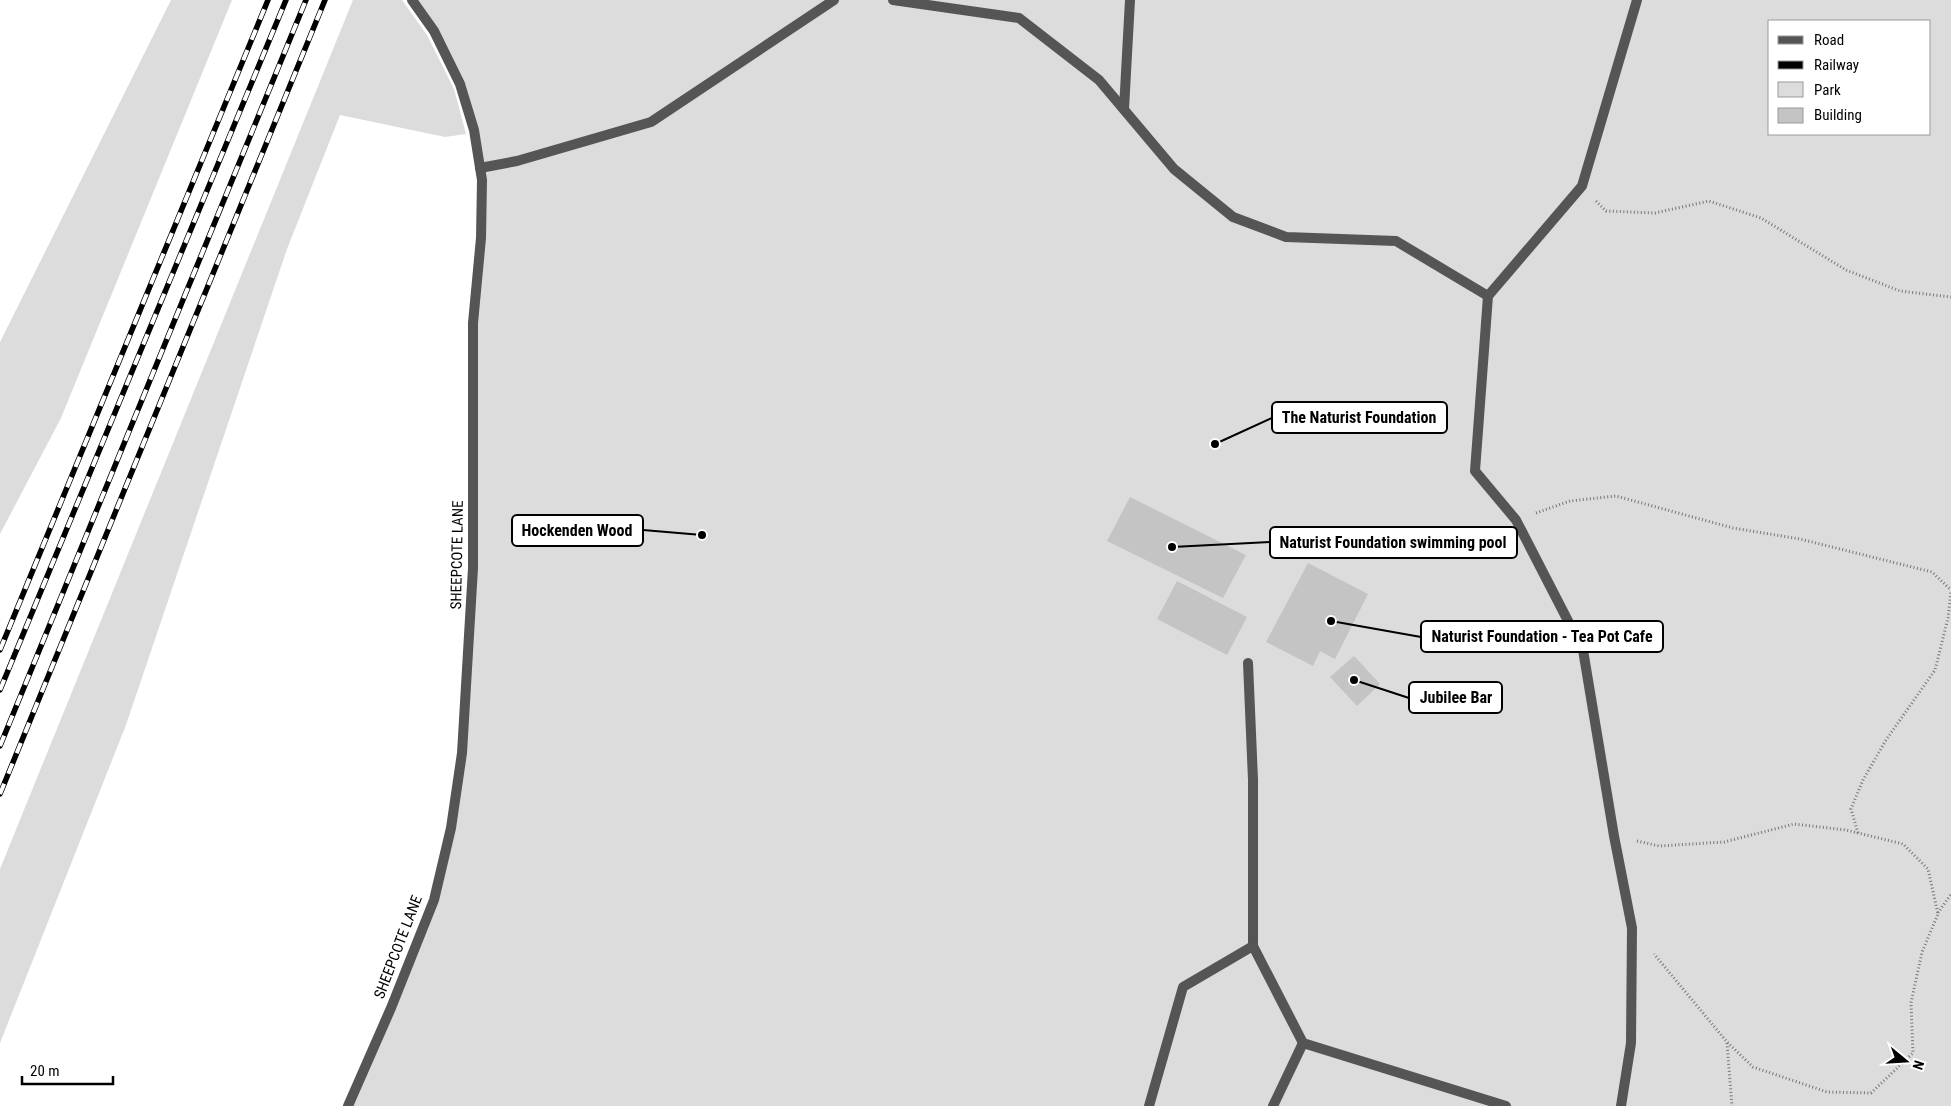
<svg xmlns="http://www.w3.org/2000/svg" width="1951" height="1106" font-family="'Roboto Condensed',sans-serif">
	<rect width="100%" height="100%" fill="#fff"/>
	<g fill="#dcdcdc" fill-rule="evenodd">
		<polygon points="171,0 232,0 61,418 0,534 0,342"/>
		<polygon points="353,0 402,0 427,35 454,89 466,134 445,137 340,115 287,249 126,725 0,1043 0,869"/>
		<path d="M 414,0 L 1951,0 L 1951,1106 L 352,1106 L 437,901 L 465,753 L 477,324 L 483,179 L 462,84 ZM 1770,21 L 1930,21 L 1930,134 L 1770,134 Z"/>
	</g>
	<g fill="#c4c4c4">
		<polygon points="1130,497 1246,555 1223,598 1107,541"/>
		<polygon points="1308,563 1368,594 1335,659 1320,651 1313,666 1266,642"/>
		<polygon points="1177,581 1247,617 1227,655 1157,619"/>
		<polygon points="1354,656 1380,684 1357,706 1330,677"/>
	</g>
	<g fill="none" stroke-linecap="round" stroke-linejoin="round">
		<g stroke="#777" stroke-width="3" stroke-dasharray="1 2.5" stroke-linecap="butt">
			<polyline points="1596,201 1606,211 1655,213 1709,201 1761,218 1846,270 1900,291 1951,297"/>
			<polyline points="1536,513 1570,501 1616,496 1733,528 1800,539 1932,572 1951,590"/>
			<polyline points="1858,833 1851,809 1863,780 1886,740 1935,670 1948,618 1951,592"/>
			<polyline points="1637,841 1659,846 1724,842 1794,824 1846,830 1903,844 1928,869 1938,914 1922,952 1911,1003 1913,1053 1871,1093 1827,1092 1753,1067 1727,1042 1654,954"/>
			<polyline points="1938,913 1951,894"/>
			<polyline points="1727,1043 1732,1106"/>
		</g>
		<g stroke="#555" stroke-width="10">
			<polyline points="893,0 1019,18 1099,80 1174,169 1233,217 1286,237 1396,241 1488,296"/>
			<polyline points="1124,109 1130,0"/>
			<polyline points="480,168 517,161 651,122 834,0"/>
			<polyline points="1248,663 1253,780 1253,946 1303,1043 1506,1106"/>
			<polyline points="1149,1106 1183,987 1253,946"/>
			<polyline points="1273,1106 1303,1043"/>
			<polyline points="1621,1106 1631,1043 1632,928 1614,836 1583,650 1516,520 1475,471 1488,296 1582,186 1637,0"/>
		</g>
		<polyline stroke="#555" stroke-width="10" points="348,1106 391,1008 434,900 451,828 462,753 473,568 473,323 481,238 482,180 474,130 460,84 434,31 412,0"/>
		<defs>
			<g id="rail">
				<polyline points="0,650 268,0"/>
				<polyline points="0,690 286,0"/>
				<polyline points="0,746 306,0"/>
				<polyline points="0,794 325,0"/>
			</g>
		</defs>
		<use href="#rail" stroke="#000" stroke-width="5.5"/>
		<use href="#rail" stroke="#fff" stroke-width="4" stroke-dasharray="11" stroke-linecap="butt"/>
	</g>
	<g text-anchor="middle" stroke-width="4" stroke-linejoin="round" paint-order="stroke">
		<g font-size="15" fill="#000" stroke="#fff">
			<text transform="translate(457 555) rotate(-89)" y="5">SHEEPCOTE LANE</text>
			<text transform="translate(398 947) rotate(-69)" y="5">SHEEPCOTE LANE</text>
		</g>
	</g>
	<path fill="none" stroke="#000" stroke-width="2" d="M1215 444L1272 418M702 535L643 530M1172 547L1270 542M1331 621L1421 637M1354 680L1409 698"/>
	<g fill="#000" stroke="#fff" stroke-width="2">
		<circle cx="1215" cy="444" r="5"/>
		<circle cx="702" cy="535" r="5"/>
		<circle cx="1172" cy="547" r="5"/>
		<circle cx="1331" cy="621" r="5"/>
		<circle cx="1354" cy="680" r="5"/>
	</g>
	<g fill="#fff" stroke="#000" stroke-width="2">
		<rect x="1272" y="402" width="175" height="31" rx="5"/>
		<rect x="512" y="515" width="131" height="31" rx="5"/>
		<rect x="1270" y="527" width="247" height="31" rx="5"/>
		<rect x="1421" y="621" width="242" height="31" rx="5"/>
		<rect x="1409" y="682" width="93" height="31" rx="5"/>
	</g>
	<g font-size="16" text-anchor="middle" font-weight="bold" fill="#000">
		<text x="1359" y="423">The Naturist Foundation</text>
		<text x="577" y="536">Hockenden Wood</text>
		<text x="1393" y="548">Naturist Foundation swimming pool</text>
		<text x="1542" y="642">Naturist Foundation - Tea Pot Cafe</text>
		<text x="1456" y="703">Jubilee Bar</text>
	</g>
	<rect x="1768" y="20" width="162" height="115" fill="#ffffff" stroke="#999999"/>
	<rect x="1778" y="36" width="25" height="8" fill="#555555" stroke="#999999"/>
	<text x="1814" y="45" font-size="15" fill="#000000">Road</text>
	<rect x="1778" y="61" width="25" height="8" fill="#000000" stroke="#999999"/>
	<text x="1814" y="70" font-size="15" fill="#000000">Railway</text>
	<rect x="1778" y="82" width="25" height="15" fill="#dcdcdc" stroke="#999999"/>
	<text x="1814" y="95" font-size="15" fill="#000000">Park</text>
	<rect x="1778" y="108" width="25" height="15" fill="#c4c4c4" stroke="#999999"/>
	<text x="1814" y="120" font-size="15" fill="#000000">Building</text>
	<g transform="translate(1906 1061) rotate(108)" stroke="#ffffff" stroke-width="4" paint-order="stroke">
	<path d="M0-4L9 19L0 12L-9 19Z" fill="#000000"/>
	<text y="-8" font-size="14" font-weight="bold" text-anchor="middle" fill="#000000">N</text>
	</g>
	<path d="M22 1076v8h91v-8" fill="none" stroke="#000000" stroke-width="2.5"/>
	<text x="30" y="1076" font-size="15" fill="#000000" stroke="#ffffff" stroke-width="4" paint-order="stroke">20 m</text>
</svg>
